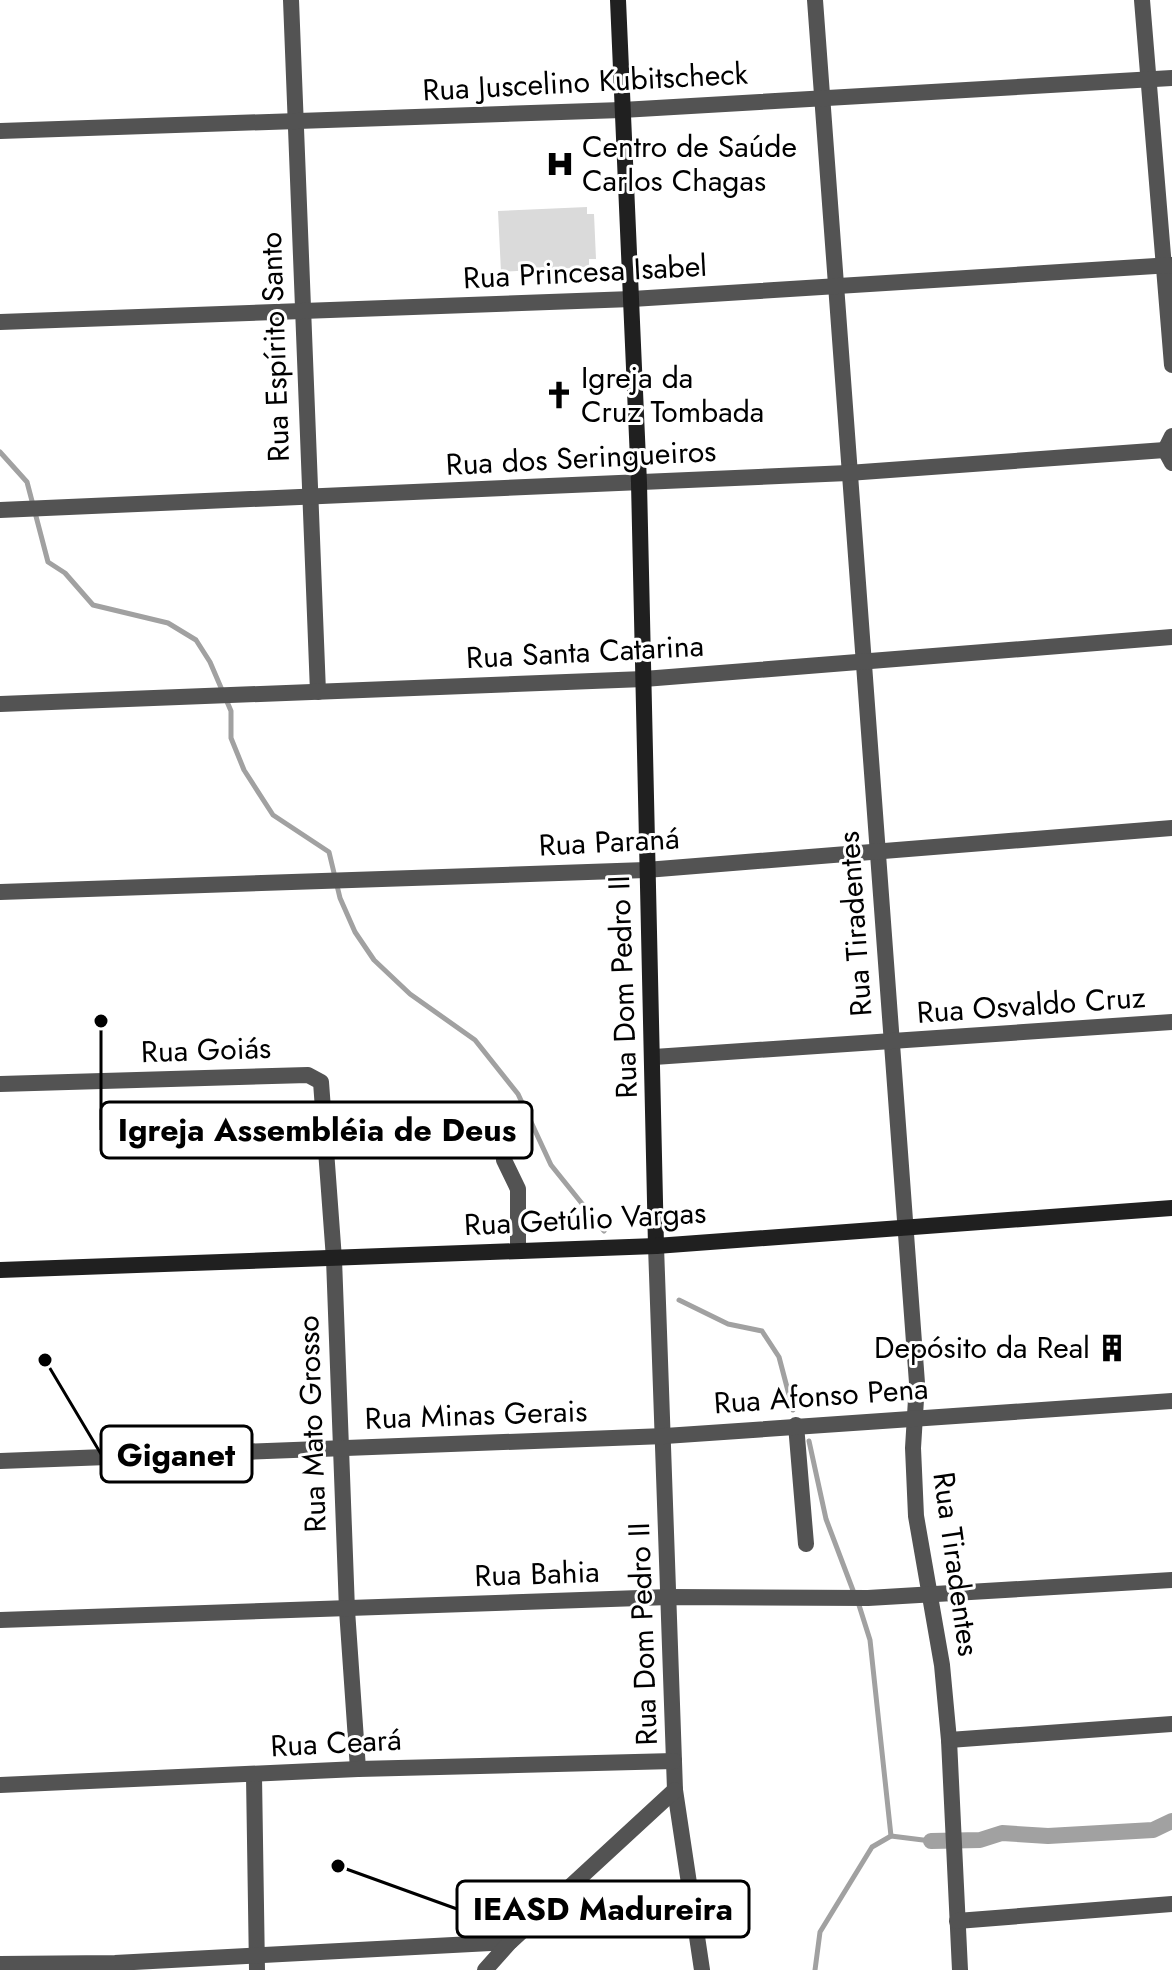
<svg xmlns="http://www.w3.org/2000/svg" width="1172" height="1970" font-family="Jost,sans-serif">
	<rect width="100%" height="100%" fill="#fff"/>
	<polygon fill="#dadada" points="587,207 587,214 594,214 596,259 589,259 589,267 501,272 498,211"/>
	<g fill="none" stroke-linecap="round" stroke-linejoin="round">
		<g stroke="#a1a1a1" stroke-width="5">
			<polyline points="0,452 27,482 48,562 65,573 93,605 168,623 196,640 210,662 231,711 231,738 244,770 273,815 329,852 340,898 355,932 374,960 410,994 475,1040 518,1094 551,1165 604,1231"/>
			<polyline points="679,1300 728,1324 762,1331 779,1357 793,1410"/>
			<polyline points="809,1441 826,1519 854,1593"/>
			<polyline points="858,1602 870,1640 891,1836"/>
			<polyline points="815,1970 820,1932 872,1847 891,1836 931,1841"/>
		</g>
		<polyline stroke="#a1a1a1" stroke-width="16" points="931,1841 980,1840 1002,1833 1048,1836 1153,1830 1172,1821"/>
		<g stroke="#535353" stroke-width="16">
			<polyline points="291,0 318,692"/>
			<polyline points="815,0 917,1383 913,1448 916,1516 942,1665 949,1740 960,1970"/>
			<polyline points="1142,0 1172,365"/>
			<polyline points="0,131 622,110 1172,78"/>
			<polyline points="0,322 632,299 1172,265"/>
			<polyline points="1172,436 1165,450 1172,463"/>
			<polyline points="0,510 848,473 1165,450"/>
			<polyline points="0,704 644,679 1172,637"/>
			<polyline points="0,892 646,870 1172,828"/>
			<polyline points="654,1057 1172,1022"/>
			<polyline points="0,1084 308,1075 321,1082 334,1259 347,1610 358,1769"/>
			<polyline points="504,1160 518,1189 518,1251"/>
			<polyline points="656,1246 675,1790 702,1970"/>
			<polyline points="796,1425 806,1544"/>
			<polyline points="0,1461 665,1436 1172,1401"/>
			<polyline points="0,1620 669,1597 868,1598 1172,1580"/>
			<polyline points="949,1740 1172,1724"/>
			<polyline points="254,1776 257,1970"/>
			<polyline points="0,1785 358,1769 674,1761"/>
			<polyline points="957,1921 1172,1904"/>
			<polyline points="0,1964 115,1963 510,1942"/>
			<polyline points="485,1970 510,1942 675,1790"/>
		</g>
		<g stroke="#202020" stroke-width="16">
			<polyline points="618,0 639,483 656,1246"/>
			<polyline points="0,1270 656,1246 1172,1208"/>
		</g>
	</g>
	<defs>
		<symbol id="hospital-bare" viewBox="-9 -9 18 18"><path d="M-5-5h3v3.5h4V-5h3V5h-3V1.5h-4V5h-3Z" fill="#000" stroke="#fff" stroke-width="2.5" paint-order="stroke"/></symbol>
		<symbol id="church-bare" viewBox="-9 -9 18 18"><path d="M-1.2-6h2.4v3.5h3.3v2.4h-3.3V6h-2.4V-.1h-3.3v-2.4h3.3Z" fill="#000" stroke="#fff" stroke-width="2.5" paint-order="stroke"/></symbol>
		<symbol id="building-bare" viewBox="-9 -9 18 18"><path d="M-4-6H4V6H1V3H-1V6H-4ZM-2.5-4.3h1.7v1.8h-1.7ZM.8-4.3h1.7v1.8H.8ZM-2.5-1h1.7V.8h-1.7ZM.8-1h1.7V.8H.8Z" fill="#000" stroke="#fff" stroke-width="2.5" paint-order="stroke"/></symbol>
	</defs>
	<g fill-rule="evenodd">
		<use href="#hospital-bare" x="540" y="144" width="40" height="40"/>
		<use href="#church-bare" x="539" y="375" width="40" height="40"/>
		<use href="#building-bare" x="1092" y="1328" width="40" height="40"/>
	</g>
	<g text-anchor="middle" stroke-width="6" stroke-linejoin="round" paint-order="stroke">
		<g font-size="30" fill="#000" stroke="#fff">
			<text transform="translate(585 82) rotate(-3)" y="10">Rua Juscelino Kubitscheck</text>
			<text transform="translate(585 272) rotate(-3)" y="10">Rua Princesa Isabel</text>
			<text transform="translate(275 347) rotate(-92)" y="10">Rua Espírito Santo</text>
			<text transform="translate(581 458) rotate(-3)" y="10">Rua dos Seringueiros</text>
			<text transform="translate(585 652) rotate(-3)" y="10">Rua Santa Catarina</text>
			<text transform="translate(609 842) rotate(-3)" y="10">Rua Paraná</text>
			<text transform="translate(855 924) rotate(-94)" y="10">Rua Tiradentes</text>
			<text transform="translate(623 987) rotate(-92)" y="10">Rua Dom Pedro II</text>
			<text transform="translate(1031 1005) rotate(-4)" y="10">Rua Osvaldo Cruz</text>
			<text transform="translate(206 1050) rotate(-2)" y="10">Rua Goiás</text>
			<text transform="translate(585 1219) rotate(-3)" y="10">Rua Getúlio Vargas</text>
			<text transform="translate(821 1396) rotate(-4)" y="10">Rua Afonso Pena</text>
			<text transform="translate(476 1415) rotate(-2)" y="10">Rua Minas Gerais</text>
			<text transform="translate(312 1424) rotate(-92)" y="10">Rua Mato Grosso</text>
			<text transform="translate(956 1564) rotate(82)" y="10">Rua Tiradentes</text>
			<text transform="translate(537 1574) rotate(-2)" y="10">Rua Bahia</text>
			<text transform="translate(643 1634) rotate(-92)" y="10">Rua Dom Pedro II</text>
			<text transform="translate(336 1743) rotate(-3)" y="10">Rua Ceará</text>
		</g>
		<g font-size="30" fill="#000" stroke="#fff" text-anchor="start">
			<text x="582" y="157">Centro de Saúde<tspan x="582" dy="34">Carlos Chagas</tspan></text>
			<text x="581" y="388">Igreja da<tspan x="581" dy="34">Cruz Tombada</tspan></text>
			<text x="1090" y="1358" text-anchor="end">Depósito da Real</text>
		</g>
	</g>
	<path fill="none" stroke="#000" stroke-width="3" d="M101 1021L101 1130M45 1360L101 1454M338 1866L457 1909"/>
	<g fill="#000" stroke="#fff" stroke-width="3">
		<circle cx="101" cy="1021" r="8"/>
		<circle cx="45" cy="1360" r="8"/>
		<circle cx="338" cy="1866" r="8"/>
	</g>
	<g fill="#fff" stroke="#000" stroke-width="3">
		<rect x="101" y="1102" width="431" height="56" rx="8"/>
		<rect x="101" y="1426" width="151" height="56" rx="8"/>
		<rect x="457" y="1881" width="292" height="56" rx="8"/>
	</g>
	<g font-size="32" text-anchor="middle" font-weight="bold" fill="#000">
		<text x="317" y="1141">Igreja Assembléia de Deus</text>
		<text x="176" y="1466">Giganet</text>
		<text x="603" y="1920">IEASD Madureira</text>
	</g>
</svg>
